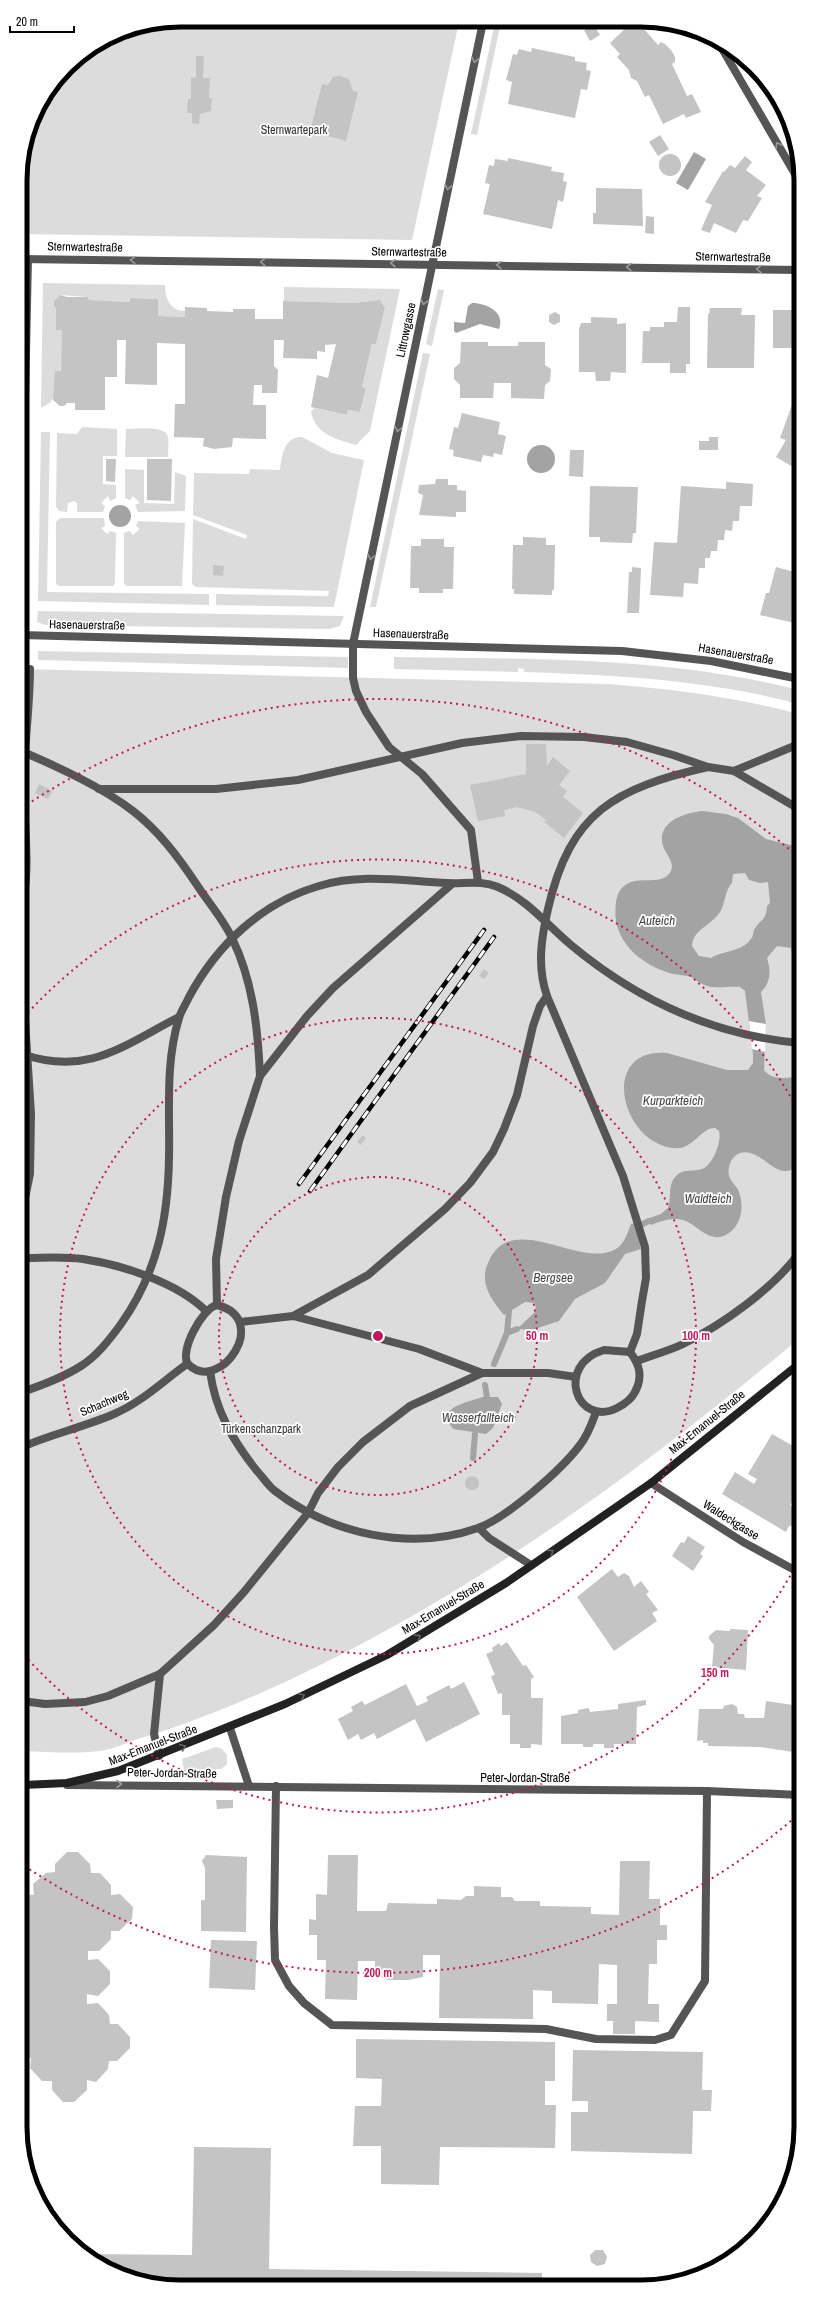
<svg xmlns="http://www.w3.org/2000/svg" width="821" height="2307" font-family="'Archivo Narrow',sans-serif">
	<rect width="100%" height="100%" fill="#fff"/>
	<g fill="#dcdcdc">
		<polygon points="180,20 459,22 412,240 20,234 20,170 36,110 74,60 119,32"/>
		<polygon points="495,22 501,22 477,135 471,134"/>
		<path d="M 43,283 L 165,285 C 165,298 170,311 185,311 L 185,317 L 158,316 L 158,299 L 130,298 L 130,302 L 89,300 L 88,297 L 60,295 L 54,301 L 54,306 L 56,309 L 56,330 L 62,330 C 62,348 64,405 41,407 Z"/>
		<path d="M 284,287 L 400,289 L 370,431 L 356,445 C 338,440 315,434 311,412 L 314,408 L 347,415 L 348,410 L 360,412 L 366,388 L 362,387 L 372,344 L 376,344 L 385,308 L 380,300 L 353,303 L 284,301 Z"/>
		<polygon points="438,289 444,290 432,346 426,344"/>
		<polygon points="423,353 430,354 376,607 370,607"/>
		<polygon points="82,427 117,429 117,456 103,456 103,484 116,485 116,498 110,501 108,496 101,503 105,506 103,512 77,512 77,503 74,501 68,503 67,512 59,511 56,507 57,433 77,434"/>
		<path d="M 126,429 C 135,429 166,425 168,437 C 169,443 168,450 168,457 L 125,457 Z"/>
		<polygon points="41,432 50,432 47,592 209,594 209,605 38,601"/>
		<path d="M 298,437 L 302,437 L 332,453 L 364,460 L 334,607 L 216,605 L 216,594 L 328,596 L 329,591 L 196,587 L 192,584 L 193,519 L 246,539 L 247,535 L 193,515 L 194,473 L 249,474 L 250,469 L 280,470 C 282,456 283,441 298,437 Z"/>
		<polygon points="125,469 144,470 144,503 174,504 175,472 186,476 185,511 138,512 135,505 140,503 133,496 130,500 125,498"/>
		<polygon points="60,518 104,518 105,526 101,528 107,534 110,531 116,533 115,583 113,586 59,586 56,584 56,522"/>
		<polygon points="138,521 185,523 182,586 127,586 124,584 124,533 130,531 133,535 140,529 136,526"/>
		<polygon points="38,611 344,616 340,626 329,629 46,625 37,622"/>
		<polygon points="38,651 348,657 348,668 38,660"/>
		<path d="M 394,657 C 530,659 666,656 799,690 L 799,704 C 709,680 617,675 524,672 L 524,669 L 518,668 L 518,672 L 394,669 Z"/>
		<path d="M 21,669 L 608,684 C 672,689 736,697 799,714 L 800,1338 C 627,1482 443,1617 235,1704 C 203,1717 171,1729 138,1739 C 125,1743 112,1750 99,1751 C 74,1754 48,1752 23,1751 Z"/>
		<polygon points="216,1747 222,1749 227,1755 227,1764 221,1769 184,1770 182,1759"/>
	</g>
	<g fill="#a3a3a3" fill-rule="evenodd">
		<polygon points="694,152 706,159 688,190 676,183"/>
		<path d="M 472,303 C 486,303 506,312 499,329 L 480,324 L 456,333 L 454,331 L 454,322 L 465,323 L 468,306 Z"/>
		<circle cx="541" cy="459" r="14"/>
		<circle cx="120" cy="516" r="11"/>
		<path d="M 702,811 L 726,814 L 738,818 L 766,839 L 799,847 L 799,971 L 794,965 L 791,948 L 777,946 L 767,958 C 771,971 771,982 761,992 L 766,1024 L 764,1070 C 772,1081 788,1078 799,1076 L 799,1164 C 777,1187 763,1146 740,1153 C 731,1156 727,1168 729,1176 C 731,1182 737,1186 739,1192 C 744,1206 742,1224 729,1233 C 710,1246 699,1225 683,1220 C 672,1217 661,1221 651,1225 L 647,1219 L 661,1214 L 668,1208 C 672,1198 667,1185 676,1176 C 683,1168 694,1172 702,1169 C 713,1165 722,1141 719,1131 L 715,1128 C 699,1128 694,1151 672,1148 C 619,1140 600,1047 667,1053 L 727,1070 L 748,1070 L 753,1063 L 753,1054 L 745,991 L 740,987 C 730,986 717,989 707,986 C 701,984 696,980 691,977 C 685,975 679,975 673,974 C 647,967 621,949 616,921 C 615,913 615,901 618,894 C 630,870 657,888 669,874 C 677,864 666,855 663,846 C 656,822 684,813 702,811 ZM 745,873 L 749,880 L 760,883 L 768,882 L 770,903 L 767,906 C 766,922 760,919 754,930 C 753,933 753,937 751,939 C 742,952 724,950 711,958 L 699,956 L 692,946 C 693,929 711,926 720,912 C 725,905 725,889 732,883 L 733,874 Z"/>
		<path d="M 635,1223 L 641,1249 L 625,1254 L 605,1283 L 575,1299 L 559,1321 L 532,1330 L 517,1329 L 536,1311 L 535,1303 L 525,1302 L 504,1315 C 491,1299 479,1283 488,1263 C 508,1213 568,1259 604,1253 C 623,1250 625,1239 631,1224 Z"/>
		<path d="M 482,1397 L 498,1397 L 502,1404 L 493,1428 L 486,1434 L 453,1429 L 445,1417 C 452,1404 469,1402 482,1397 Z"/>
	</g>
	<polygon fill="#fff" points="749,1021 766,1024 765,1052 752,1049"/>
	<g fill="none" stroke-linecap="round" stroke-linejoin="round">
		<g stroke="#a3a3a3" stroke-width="6">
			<polyline points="636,1227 649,1221"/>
			<polyline points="507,1333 509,1311"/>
			<polyline points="494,1364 507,1333 517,1329"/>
			<polyline points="485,1385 487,1397"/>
			<polyline points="473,1458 475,1434"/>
		</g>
	</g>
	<g fill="#c4c4c4">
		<polygon points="624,23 645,23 647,25 644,29 658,45 661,42 665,44 671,50 675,57 675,62 672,64 687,96 692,94 701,112 686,118 684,114 663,124 649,95 645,97 637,81 631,78 629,70 617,57 620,54 610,43 627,27"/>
		<polygon points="593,24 600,35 590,41 584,30"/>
		<polygon points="532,48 575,57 575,61 587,63 586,70 591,71 587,90 581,89 575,118 508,104 512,82 506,80 513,54 517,55 519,49 531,52"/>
		<polygon points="196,56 204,56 203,78 210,78 209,98 212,98 211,111 200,114 199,124 192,123 192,113 187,113 188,99 191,99 191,77 196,78"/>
		<polygon points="339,76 349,79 353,91 358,92 346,141 310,131 322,84 328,85 333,77"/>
		<polygon points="660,135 669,149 658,156 649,142"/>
		<circle cx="670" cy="165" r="11"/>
		<polygon points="745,156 752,162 746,170 766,185 757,196 762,198 748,221 743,220 736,233 714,223 710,233 701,230 712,205 705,202 723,171 724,172 730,165 735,168"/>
		<polygon points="508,158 552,167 551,171 564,173 563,181 567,182 563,202 558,200 552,229 483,214 490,184 485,183 489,165 494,166 495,159 508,161"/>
		<polygon points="596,188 642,189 643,226 593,224 593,213 596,213"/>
		<polygon points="646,216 654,217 654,234 645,233"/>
		<polygon points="60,295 67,297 88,297 89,300 130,302 130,298 158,299 158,316 185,317 185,307 207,308 207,311 233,312 233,309 255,309 255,319 283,319 283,301 353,303 380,300 385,308 376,344 372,344 362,387 366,388 360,412 348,410 347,415 311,407 317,375 328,378 336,344 325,345 325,352 317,351 317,359 283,358 284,340 274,340 274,366 278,370 277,393 262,393 262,385 254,385 253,405 266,405 266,439 233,438 232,447 214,449 203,446 204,438 174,437 175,404 185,404 185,344 157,343 157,385 125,384 126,340 117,340 117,377 105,377 105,410 75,410 75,403 67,403 64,406 60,406 53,400 55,371 61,371 62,330 56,330 56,309 54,306 54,301"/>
		<polygon points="678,307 690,307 690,364 686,364 686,373 670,373 670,363 642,363 643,331 650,331 650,327 664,327 664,322 677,322"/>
		<polygon points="710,308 742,308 741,315 755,315 754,368 707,368 708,314 709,314"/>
		<rect x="773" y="310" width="25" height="38"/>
		<polygon points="555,312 560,315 560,322 554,325 549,322 549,315"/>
		<polygon points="591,317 617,318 617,324 626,323 626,373 611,372 610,381 596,381 595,372 579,372 579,329 581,323 591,323"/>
		<polygon points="461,342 488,342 488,346 518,346 518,342 545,342 545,365 551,369 550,381 545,385 544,399 511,398 511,383 494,383 493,398 460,398 460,385 454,379 454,368 460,363"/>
		<polygon points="798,388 798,458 793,467 776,457 786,440 780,438"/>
		<polygon points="462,413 500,422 498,434 506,436 502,455 494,453 493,457 483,455 481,462 453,456 454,450 449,449 454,427 458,428"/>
		<polygon points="709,437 718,437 718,450 699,450 699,441 709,441"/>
		<polygon points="570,450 584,450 583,477 569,476"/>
		<polygon points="106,459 116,459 115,482 106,481"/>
		<polygon points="147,459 172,459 171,501 147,500"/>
		<polygon points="436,479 448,479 448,485 457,485 457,490 466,491 466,512 456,512 456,517 419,515 423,495 418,493 419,485 435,484"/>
		<polygon points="726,482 753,484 752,506 740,506 739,521 733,521 732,531 725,530 724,540 718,540 717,551 711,551 710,558 705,558 705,568 699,568 698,584 684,583 683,597 650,595 654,542 677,543 681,486 726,489"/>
		<polygon points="590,486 638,487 636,533 633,533 632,543 600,542 600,537 589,537"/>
		<polygon points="523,537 546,538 546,545 555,545 554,590 552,590 552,595 514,594 514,589 512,589 513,545 523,545"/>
		<polygon points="421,539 444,539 444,547 454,547 453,589 443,589 443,593 419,593 419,588 410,588 411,546 421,546"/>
		<polygon points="213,565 224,566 223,576 213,575"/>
		<polygon points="632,567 641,568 639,613 627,613 629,572 632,572"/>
		<polygon points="776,567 798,573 799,624 760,615 766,593 769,593"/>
		<polygon points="526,744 546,744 547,766 553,757 570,771 559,785 567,791 563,797 583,813 564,838 544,822 546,820 535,812 517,807 504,810 505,816 478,821 470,785 526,774"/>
		<polygon points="39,784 53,791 48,799 35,793"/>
		<polygon points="484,969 489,973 484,979 479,976"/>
		<polygon points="363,1135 366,1138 361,1145 357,1142"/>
		<polygon points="772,1434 800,1450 800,1489 790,1505 798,1510 795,1514 800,1518 800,1524 789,1526 786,1532 722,1494 735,1472 754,1484 757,1479 748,1474"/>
		<circle cx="472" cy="1483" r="7"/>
		<polygon points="688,1536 705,1547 700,1554 703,1556 693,1571 672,1556 681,1542 684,1543"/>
		<polygon points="612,1569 618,1577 624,1573 629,1576 634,1587 641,1581 649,1592 646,1594 658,1610 652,1613 657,1621 614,1651 577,1597"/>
		<polygon points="730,1629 748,1630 746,1670 712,1667 714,1645 709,1639 709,1636 716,1630 730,1631"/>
		<polygon points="507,1642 523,1666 526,1665 534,1677 531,1679 531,1698 543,1698 542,1745 531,1744 531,1748 520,1748 520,1744 510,1744 510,1715 502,1715 502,1693 498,1694 491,1676 495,1675 486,1654 493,1651 492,1648 499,1643 501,1646"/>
		<polygon points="464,1682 480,1714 426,1742 415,1719 377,1739 374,1733 361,1740 358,1734 348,1740 338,1719 353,1711 351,1707 362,1701 365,1705 406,1684 417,1706 428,1701 426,1697 449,1685 451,1689"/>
		<polygon points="646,1700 646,1705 637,1707 636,1744 614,1744 614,1748 604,1748 604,1744 593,1744 593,1747 583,1747 583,1744 561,1744 561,1716 578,1713 578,1710 589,1708 590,1712 618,1709 618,1704"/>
		<polygon points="766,1701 800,1706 800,1753 760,1747 708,1746 708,1743 703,1743 703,1740 697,1741 699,1709 723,1709 724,1706 732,1704 737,1707 738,1714 744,1714 745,1718 764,1718"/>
		<polygon points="216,1800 233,1800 233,1808 217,1809"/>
		<polygon points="67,1852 78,1852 90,1864 91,1873 100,1873 111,1885 111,1895 120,1894 133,1907 132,1919 119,1931 111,1931 111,1939 99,1951 88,1951 88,1960 98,1959 110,1971 110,1984 98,1996 87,1994 87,2004 98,2003 109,2015 110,2024 118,2024 130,2037 130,2048 117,2061 109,2061 108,2069 96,2082 87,2080 87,2090 74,2102 63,2102 52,2090 52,2081 42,2081 30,2068 31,2058 23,2057 23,1881 26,1884 24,1894 34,1895 33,1884 46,1873 55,1872 55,1864"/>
		<polygon points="206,1855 247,1857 246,1932 201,1931 201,1900 205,1900 205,1868 202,1861"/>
		<polygon points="328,1855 358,1855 357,1911 386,1911 388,1903 437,1904 437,1899 461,1900 466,1896 474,1896 474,1886 501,1887 501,1897 512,1897 515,1901 540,1901 540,1906 591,1907 591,1914 619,1915 620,1861 650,1861 649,1899 660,1899 660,1925 667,1925 667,1940 657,1940 657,1964 649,1964 648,2004 659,2004 659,2022 635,2021 635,2034 613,2034 613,2021 607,2021 607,2004 617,2004 617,1965 599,1964 598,2004 552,2003 552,1991 533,1990 533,2019 439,2018 440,1955 423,1955 423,1977 408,1980 389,1980 375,1975 375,1961 358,1961 357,2000 325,1999 326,1960 317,1960 317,1935 309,1935 309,1919 316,1920 316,1894 327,1895"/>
		<polygon points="211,1940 257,1941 255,1990 209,1988"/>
		<polygon points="356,2039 555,2042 555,2081 545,2081 545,2105 556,2105 555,2148 440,2147 439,2185 381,2184 381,2146 353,2146 355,2106 381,2106 382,2079 356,2078"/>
		<polygon points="573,2050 703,2052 702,2090 712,2090 711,2111 693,2111 692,2154 571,2151 571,2112 588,2112 588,2101 572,2101"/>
		<polygon points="194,2147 271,2148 269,2269 542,2273 542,2284 149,2284 109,2270 86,2254 192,2255"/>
		<polygon points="595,2250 603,2250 607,2257 605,2264 597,2266 591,2262 590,2255"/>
	</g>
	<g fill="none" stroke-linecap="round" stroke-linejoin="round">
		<polyline stroke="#555" stroke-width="8" points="276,1786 274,1927 275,1960 289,1986 304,2003 332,2025 546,2029 596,2039 655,2040 671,2035 705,1981 707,1791"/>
		<g stroke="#555" stroke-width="8">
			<polyline points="353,644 353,678 356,691 366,712 389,747 422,774 471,830 478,882"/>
			<path d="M 21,751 C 58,767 102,787 133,811 C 159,831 179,858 197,885 C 208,902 223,919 232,938 C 253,981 258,1029 260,1076"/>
			<polyline points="734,771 799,744"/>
			<polyline points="99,789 216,789 298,780 462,743 521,736 584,737 627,742 673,755 708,767 734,771 799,809"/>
			<path d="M 21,905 C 32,877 23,817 24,784 C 24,745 30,707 30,669"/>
			<polyline points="21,957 31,1114 30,1174 22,1213"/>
			<polyline points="547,996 623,1176 645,1247 646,1278 642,1301 637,1334 630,1352"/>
			<path d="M 22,1054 C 88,1077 124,1045 179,1017"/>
			<path d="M 22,1258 C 42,1258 63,1256 83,1259 C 123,1265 178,1283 206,1311"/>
			<polyline points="217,1305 216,1259 226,1197 239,1141 260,1076 307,1016 333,988 452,884"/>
			<path d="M 217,1305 C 272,1319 220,1394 189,1365 C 177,1354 203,1307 217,1305 Z"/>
			<path d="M 293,1316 L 368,1275 L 445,1209 L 470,1183 L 493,1152 L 504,1129 L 517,1095 L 533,1026 L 540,1006 L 547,996 C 537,967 541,939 548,909 C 570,812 615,788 708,767"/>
			<polyline points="240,1322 293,1316 419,1349 482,1373"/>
			<path d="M 604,1350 L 630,1352 C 640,1365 643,1377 635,1392 C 631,1400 625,1404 617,1408 C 577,1428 554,1365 604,1350 Z"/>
			<path d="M 637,1361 C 652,1355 669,1351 683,1344 C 722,1325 774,1288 799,1253"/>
			<path d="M 210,1371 C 215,1410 233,1441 257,1471 C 263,1477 268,1486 275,1491 C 331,1534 410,1552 478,1528 C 507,1518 562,1469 580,1445 C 588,1435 592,1423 596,1412"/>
			<path d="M 22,1392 C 43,1385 62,1378 81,1366 C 97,1356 110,1339 121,1324 C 157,1273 168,1220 169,1158 C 170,1112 165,1063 179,1018 C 181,1011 186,1004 189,997 C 217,945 261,903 319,886 C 361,873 403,881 447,883 C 465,884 481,880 498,887 C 528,900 547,925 571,945 C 637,1000 714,1035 799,1043"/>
			<path d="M 22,1447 C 52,1434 84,1427 114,1414 C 142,1402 163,1381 187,1364"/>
			<polyline points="479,1528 489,1538 531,1565"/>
			<polyline points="22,1701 45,1704 85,1702 108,1696 160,1674 214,1625 244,1592 308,1513 318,1493 338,1467 363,1442 410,1406 482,1373 548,1373 576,1377"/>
			<polyline points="159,1756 154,1734 160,1674"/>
		</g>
		<g stroke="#555" stroke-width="8">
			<polyline points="717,40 798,179"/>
			<polyline points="20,259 798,270"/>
			<polyline points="21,582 28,259"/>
			<polyline points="353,644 483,22"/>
			<polyline points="651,1483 743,1542 800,1573"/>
		</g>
		<g stroke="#555" stroke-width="8">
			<polyline points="21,635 622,651 711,661 799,679"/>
			<polyline points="230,1728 249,1786"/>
			<polyline points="67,1785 707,1791 800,1795"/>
		</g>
		<polyline stroke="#222" stroke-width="8" points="23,1785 67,1783 118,1771 285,1704 387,1655 506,1583 651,1483 800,1363"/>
		<defs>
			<g id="rail">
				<polyline points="299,1184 484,930"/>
				<polyline points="310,1191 494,937"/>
			</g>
		</defs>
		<use href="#rail" stroke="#000" stroke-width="4.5"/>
		<use href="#rail" stroke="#fff" stroke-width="3" stroke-dasharray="9" stroke-linecap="butt"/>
	</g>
	<defs><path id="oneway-chevron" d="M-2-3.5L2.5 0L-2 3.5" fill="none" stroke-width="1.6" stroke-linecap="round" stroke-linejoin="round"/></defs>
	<g stroke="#999">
		<use href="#oneway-chevron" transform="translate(475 60) rotate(102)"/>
		<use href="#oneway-chevron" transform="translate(778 145) rotate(-120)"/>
		<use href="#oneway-chevron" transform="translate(448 187) rotate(102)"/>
		<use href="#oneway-chevron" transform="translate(133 260) rotate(-179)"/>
		<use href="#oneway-chevron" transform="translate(263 262) rotate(-179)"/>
		<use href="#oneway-chevron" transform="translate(393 263) rotate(-179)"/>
		<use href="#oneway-chevron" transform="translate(499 265) rotate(-179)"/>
		<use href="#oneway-chevron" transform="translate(629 267) rotate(-179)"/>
		<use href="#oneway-chevron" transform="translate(759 269) rotate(-179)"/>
		<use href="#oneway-chevron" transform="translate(424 302) rotate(102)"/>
		<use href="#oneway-chevron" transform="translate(398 429) rotate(102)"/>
		<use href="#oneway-chevron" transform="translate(371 557) rotate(102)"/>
		<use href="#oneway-chevron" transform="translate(119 1784)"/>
	</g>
	<g stroke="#646464">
		<use href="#oneway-chevron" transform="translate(551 1552) rotate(-34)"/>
		<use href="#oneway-chevron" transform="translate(418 1637) rotate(-30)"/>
		<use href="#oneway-chevron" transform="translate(302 1696) rotate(-25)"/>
		<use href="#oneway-chevron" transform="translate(183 1747) rotate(-22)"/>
	</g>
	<g fill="none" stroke="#c2185b" stroke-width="2" stroke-dasharray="2 4">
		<circle cx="378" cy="1336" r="159"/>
		<circle cx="378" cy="1336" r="318"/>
		<path d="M799 1560A477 477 0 0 1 24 1655M24 1017A477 477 0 0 1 799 1112"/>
		<path d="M800 1813A637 637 0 0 1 26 1867M22 808A637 637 0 0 1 796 855"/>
	</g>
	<g text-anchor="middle" stroke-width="3.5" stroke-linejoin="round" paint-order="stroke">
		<g font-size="12" fill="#333" stroke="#fff">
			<text x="294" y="134">Sternwartepark</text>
			<text x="261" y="1433">Türkenschanzpark</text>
		</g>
		<g font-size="12" fill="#000" stroke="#fff">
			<text transform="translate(85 247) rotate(1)" y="4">Sternwartestraße</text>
			<text transform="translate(409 252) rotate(1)" y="4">Sternwartestraße</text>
			<text transform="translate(733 257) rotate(1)" y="4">Sternwartestraße</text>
			<text transform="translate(406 330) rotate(-78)" y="4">Littrowgasse</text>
			<text transform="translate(87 625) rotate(1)" y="4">Hasenauerstraße</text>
			<text transform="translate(411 634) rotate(2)" y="4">Hasenauerstraße</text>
			<text transform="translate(736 654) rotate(10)" y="4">Hasenauerstraße</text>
			<text transform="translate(104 1403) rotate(-23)" y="4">Schachweg</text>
			<text transform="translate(707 1422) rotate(-39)" y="4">Max-Emanuel-Straße</text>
			<text transform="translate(731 1520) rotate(32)" y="4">Waldeckgasse</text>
			<text transform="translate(443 1607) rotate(-31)" y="4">Max-Emanuel-Straße</text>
			<text transform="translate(153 1745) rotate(-21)" y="4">Max-Emanuel-Straße</text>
			<text transform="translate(172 1773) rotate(1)" y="4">Peter-Jordan-Straße</text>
			<text x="525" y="1782">Peter-Jordan-Straße</text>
		</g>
		<g font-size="13" font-style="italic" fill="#444" stroke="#fff">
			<text x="657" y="925">Auteich</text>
			<text x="673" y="1105">Kurparkteich</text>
			<text x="708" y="1203">Waldteich</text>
			<text x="553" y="1282">Bergsee</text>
			<text x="478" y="1422">Wasserfallteich</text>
		</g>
	</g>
	<path d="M0 0H821V2307H0ZM180 27H641A153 153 0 0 1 794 180V2127A153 153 0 0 1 641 2280H180A153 153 0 0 1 27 2127V180A153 153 0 0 1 180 27Z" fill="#fff" fill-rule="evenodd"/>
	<path fill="none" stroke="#000" stroke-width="5" d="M180 27H641A153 153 0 0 1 794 180V2127A153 153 0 0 1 641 2280H180A153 153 0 0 1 27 2127V180A153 153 0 0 1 180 27Z"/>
	<circle cx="378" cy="1336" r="6" fill="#c2185b" stroke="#fff" stroke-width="2"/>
	<g font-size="12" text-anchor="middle" font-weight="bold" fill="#c2185b" stroke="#fff" stroke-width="3.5" stroke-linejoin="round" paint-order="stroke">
		<text x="537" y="1340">50 m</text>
		<text x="696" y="1340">100 m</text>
		<text x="715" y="1677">150 m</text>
		<text x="378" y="1977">200 m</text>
	</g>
	<path d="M10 26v6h64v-6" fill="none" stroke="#000000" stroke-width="2"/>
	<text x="16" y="26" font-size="12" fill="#000000" stroke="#ffffff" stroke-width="3" paint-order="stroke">20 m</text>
</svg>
